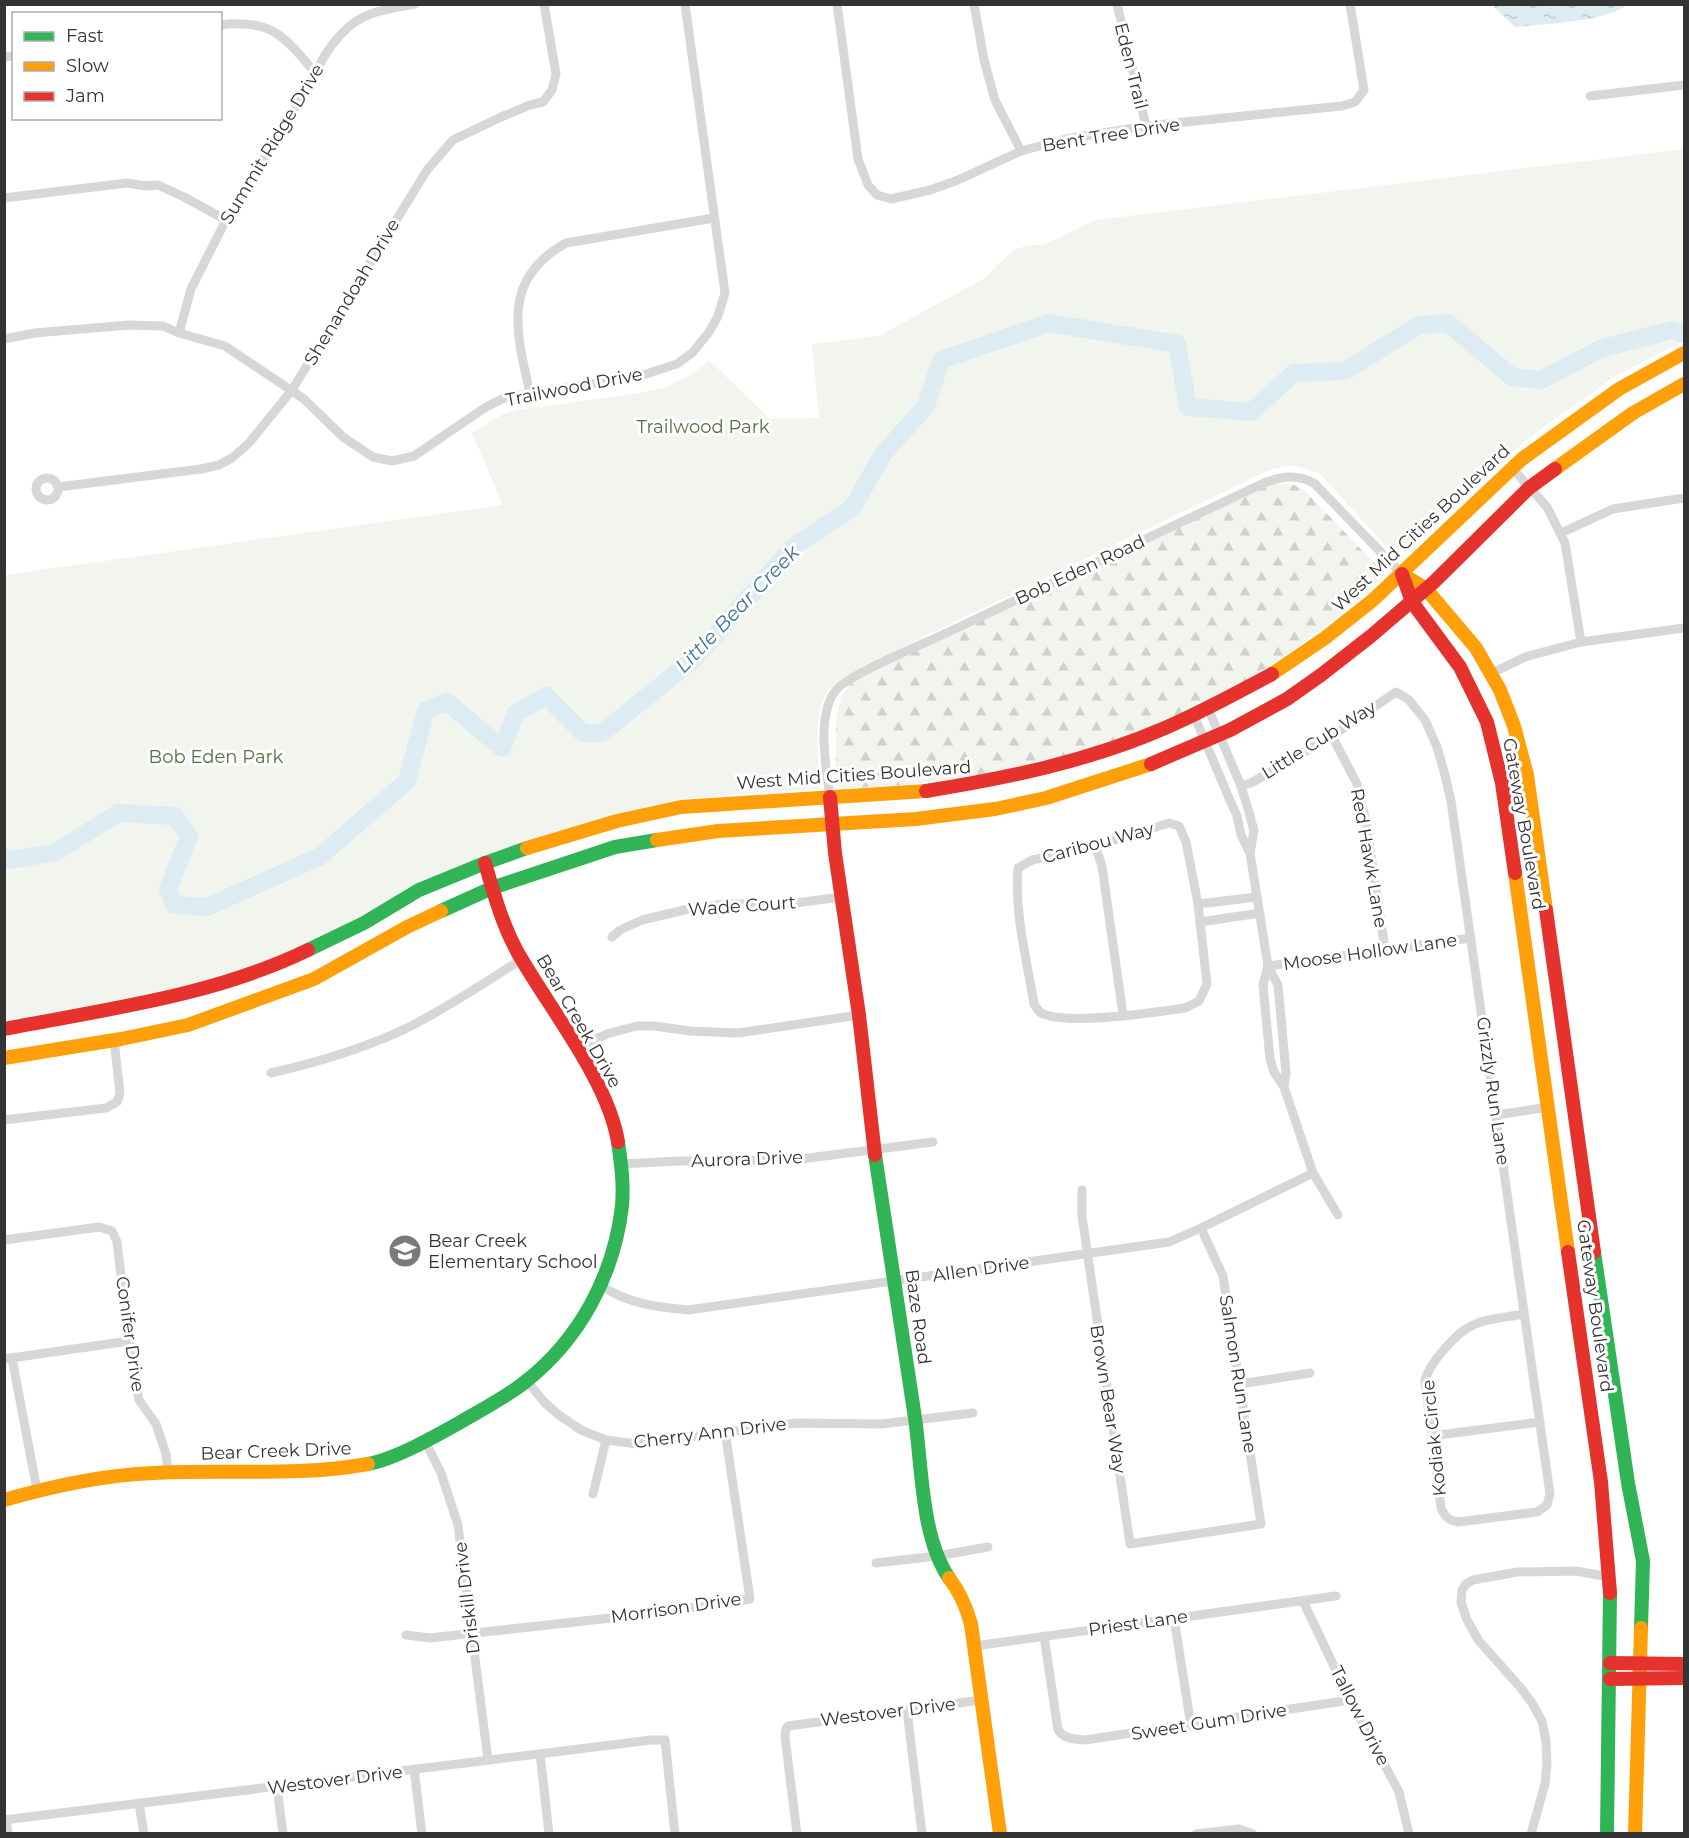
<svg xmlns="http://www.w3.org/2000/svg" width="1689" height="1838" font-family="Montserrat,sans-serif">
	<defs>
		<pattern id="forest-firs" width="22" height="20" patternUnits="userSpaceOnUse" patternTransform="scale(1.5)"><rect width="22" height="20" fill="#f1f5ed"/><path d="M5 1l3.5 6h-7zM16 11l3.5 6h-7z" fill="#cfd2cc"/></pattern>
		<pattern id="water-ripples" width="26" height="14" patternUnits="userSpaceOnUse" patternTransform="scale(1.5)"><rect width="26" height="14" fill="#ddebf3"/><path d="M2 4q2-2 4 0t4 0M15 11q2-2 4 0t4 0" fill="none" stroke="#becad1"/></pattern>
	</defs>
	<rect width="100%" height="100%" fill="#fff"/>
	<path fill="#f1f5ed" d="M 1684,149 L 1684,341 L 1614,377 L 1531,436 L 1395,556 L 1320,474 L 1293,465 L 1269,470 L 863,666 C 853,673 839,679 831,687 C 811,708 819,763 820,789 L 738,794 L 679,800 L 615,814 L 555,832 L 248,970 L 180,991 L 113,1005 L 5,1020 L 4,575 L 503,505 L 472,433 L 503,414 L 518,410 L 639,393 L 663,388 L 692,374 L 709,360 L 770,419 L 819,418 L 812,344 L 879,336 L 985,278 L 1013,250 L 1029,245 L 1044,245 L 1095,220 Z"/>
	<path fill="url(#forest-firs)" d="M 1273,484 L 1294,485 L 1305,491 L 1386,575 C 1251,701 1095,766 912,784 C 889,787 866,787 844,789 L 836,785 L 836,719 L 841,697 L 848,686 L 861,677 L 921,648 L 1257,490 Z"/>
	<path fill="url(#water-ripples)" d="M 1492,5 L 1627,5 C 1604,22 1544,24 1515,27 Z"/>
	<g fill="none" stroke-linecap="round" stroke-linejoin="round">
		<polyline stroke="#ddebf3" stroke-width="18" points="4,858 11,860 56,852 118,813 175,816 189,836 168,889 174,905 207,907 319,857 407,781 426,710 447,702 502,748 516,713 546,696 583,733 602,733 695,658 793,547 853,507 883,454 926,406 941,360 1049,323 1177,344 1188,407 1251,412 1294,373 1345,371 1419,325 1448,323 1512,377 1541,380 1600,349 1672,330 1684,334"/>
		<g stroke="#d7d7d7" stroke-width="9">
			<polyline points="837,4 858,159 868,185 877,195 891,199 930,190 958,180 1021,151 1066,139 1146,126 1342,106 1355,102 1364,90 1350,4"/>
			<polyline points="974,4 984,60 995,100 1021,151"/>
			<polyline points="1117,4 1146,126"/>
			<path d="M 220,25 C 272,18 286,38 316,74"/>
			<polyline points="4,57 14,56"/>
			<polyline points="1590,96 1684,85"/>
			<polyline points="4,198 127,183 146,186 158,185 184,197 226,220"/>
			<path d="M 179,333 L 191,289 L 226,220 L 316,74 C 320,62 325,55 332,45 C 357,12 376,11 415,4"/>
			<polyline points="4,339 35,333 129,325 163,326 179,333 225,346 304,399 343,437 373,457 392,461 414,456 486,407 506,397 611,381 646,374 677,364 693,352 709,332 718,316 725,293 685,4"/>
			<path d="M 530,393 C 516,332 501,279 566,243 L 714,218"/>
			<polyline points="1512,468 1547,507 1565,543 1581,642"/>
			<circle cx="47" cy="489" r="11"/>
			<polyline points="58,487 201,469 219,465 232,458 249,443 292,390 427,170 453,140 501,117 530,105 543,102 552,90 556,74 544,4"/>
			<polyline points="1561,533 1613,509 1684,498"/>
			<polyline points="1490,674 1525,657 1581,642 1684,628"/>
			<polyline points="1208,708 1241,786 1249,812 1254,831 1250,853"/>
			<polyline points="1194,715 1229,798 1237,816 1241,835 1250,853 1268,966 1278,985 1286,1073 1284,1087"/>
			<polyline points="1332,736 1357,784 1366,822 1385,949"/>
			<path d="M 1241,786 L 1251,783 L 1332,736 L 1396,692 L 1409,700 L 1425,720 L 1437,747 L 1445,775 L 1451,801 L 1550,1494 L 1547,1505 L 1537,1512 L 1458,1522 C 1448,1520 1445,1517 1441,1508 L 1425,1380 C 1429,1368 1434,1361 1442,1352 C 1469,1318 1484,1321 1524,1314"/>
			<path d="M 830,797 C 826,767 816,715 836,690 C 848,675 918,646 940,636 C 1048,585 1156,534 1264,483 C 1282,476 1296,474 1314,483 L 1402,574"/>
			<path d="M 1169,823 L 1179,826 L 1186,842 L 1198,904 L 1207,984 L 1199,1001 L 1185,1008 C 1157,1012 1061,1027 1040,1012 C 1038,1010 1035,1006 1034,1004 C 1027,960 1014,913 1018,868 L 1032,860 L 1095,846 Z"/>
			<polyline points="1095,846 1102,866 1123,1015"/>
			<polyline points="1198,904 1257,897"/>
			<polyline points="1200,922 1260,913"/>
			<polyline points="612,937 620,930 642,920 697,907 728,904 788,904 841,897"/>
			<polyline points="1268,966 1263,985 1270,1059 1274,1072 1284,1087 1313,1173 1338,1215"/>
			<polyline points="1268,966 1471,938"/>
			<polyline points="576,1047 610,1033 637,1026 654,1026 690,1031 738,1033 859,1015"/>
			<path d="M 271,1073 C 319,1062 367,1048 411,1026 C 450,1006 486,982 522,959"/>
			<polyline points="1496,1115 1549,1107"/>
			<polyline points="4,1120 106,1108 117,1102 120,1093 114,1040"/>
			<polyline points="620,1164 680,1161 793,1160 933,1142"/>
			<polyline points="1082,1190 1082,1216 1130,1544 1261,1524 1223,1276 1201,1228"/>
			<polyline points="4,1240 99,1227 112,1231 117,1242 133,1373 139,1400 156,1424 166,1454 168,1472"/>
			<path d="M 602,1286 C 629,1304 656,1307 688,1310 L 1169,1242 L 1201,1228 L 1313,1173"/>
			<polyline points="12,1358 37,1490"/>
			<polyline points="4,1359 129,1341"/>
			<polyline points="527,1381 544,1402 559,1415 581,1430 606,1440 637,1444 797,1423 881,1424 973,1413"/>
			<polyline points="1240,1384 1310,1373"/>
			<polyline points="1431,1436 1540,1422"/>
			<polyline points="425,1441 441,1473 458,1525 488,1760"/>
			<polyline points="593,1494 606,1440"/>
			<polyline points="876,1563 937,1556 988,1547"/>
			<polyline points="1303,1601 1350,1700 1399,1792 1409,1834"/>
			<polyline points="1174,1618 1191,1726"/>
			<polyline points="406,1635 430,1638 656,1613 750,1599 725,1431"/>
			<path d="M 1044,1636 L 1058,1730 C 1064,1739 1074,1739 1085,1740 L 1350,1700"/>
			<polyline points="974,1646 1336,1596"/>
			<polyline points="907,1710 922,1834"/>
			<polyline points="540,1754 549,1834"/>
			<polyline points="414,1769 422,1834"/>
			<polyline points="277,1787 283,1834"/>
			<polyline points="139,1803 144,1834"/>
			<polyline points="4,1820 651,1740 665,1740 675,1834"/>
			<polyline points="6,1820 8,1834"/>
			<polyline points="797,1834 785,1737 786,1729 788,1726 981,1700"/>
			<polyline points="1196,1834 1239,1829 1253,1834"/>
			<polyline points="1531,1834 1545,1784 1547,1763 1546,1741 1542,1721 1532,1703 1520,1687 1479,1641 1467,1620 1461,1602 1462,1590 1466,1584 1473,1580 1517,1572 1576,1571 1609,1577"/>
		</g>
		<g stroke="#30b455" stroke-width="14">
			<polyline points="441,911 492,888 615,847 657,840"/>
			<polyline points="308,950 364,923 419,890 485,863 527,848"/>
			<path d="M 875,1155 C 888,1243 902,1330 915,1418 C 922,1466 921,1537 949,1578"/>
			<polyline points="1594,1252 1628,1483 1643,1561 1641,1628"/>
			<path d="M 368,1464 C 395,1459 434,1437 459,1423 C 481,1410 505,1398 525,1382 C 580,1339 614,1275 622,1206 C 624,1184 621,1163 618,1142"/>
			<polyline points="1607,1834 1610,1593"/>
		</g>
		<g stroke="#ff9f0a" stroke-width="14">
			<polyline points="1555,469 1633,413 1684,384"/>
			<polyline points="1402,574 1426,589 1476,648 1500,690 1514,726 1527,775 1546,910"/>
			<polyline points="1272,674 1325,638 1373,600 1522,459 1619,389 1684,353"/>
			<polyline points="657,840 718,831 916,819 995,809 1046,798 1151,764"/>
			<polyline points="527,848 617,821 681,807 926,791"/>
			<polyline points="1515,873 1568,1252"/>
			<polyline points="4,1058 121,1039 188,1025 314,979 407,927 441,911"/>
			<path d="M 4,1500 C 53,1486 102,1475 153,1473 C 224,1469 296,1477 368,1464"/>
			<path d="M 949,1578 C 960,1592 966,1606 971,1624 L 1000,1834"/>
			<polyline points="1635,1834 1641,1628"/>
		</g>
		<g stroke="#e5322d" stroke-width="14">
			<polyline points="1402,574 1412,602 1460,667 1487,722 1502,783 1515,873"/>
			<polyline points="1151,764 1230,730 1287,699 1321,675 1371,636 1434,582 1529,488 1555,469"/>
			<path d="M 926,791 C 1008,778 1089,761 1165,728 C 1202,712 1237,693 1272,674"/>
			<polyline points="830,797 835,853 859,1015 875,1155"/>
			<path d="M 485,863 C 494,894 502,924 518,953 C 549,1008 608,1080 618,1142"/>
			<polyline points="1546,910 1594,1252"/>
			<path d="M 4,1029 C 107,1009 213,996 308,950"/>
			<polyline points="1568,1252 1601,1482 1610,1593"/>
			<polyline points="1610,1663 1684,1664"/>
			<polyline points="1610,1679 1684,1678"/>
		</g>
	</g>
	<defs>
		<symbol id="school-disc" viewBox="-11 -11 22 22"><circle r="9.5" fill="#7a7a7a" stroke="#fff"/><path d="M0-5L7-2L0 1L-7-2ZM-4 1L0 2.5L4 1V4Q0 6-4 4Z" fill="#fff"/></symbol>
	</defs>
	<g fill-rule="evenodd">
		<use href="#school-disc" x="386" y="1232" width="38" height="38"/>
	</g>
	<g text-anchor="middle" stroke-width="6" stroke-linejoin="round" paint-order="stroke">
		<g font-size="18" fill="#333" stroke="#fff">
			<text transform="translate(1131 66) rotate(76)" y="6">Eden Trail</text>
			<text transform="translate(1111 135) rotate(-9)" y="6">Bent Tree Drive</text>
			<text transform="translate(272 144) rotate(-59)" y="6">Summit Ridge Drive</text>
			<text transform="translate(352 292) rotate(-59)" y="6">Shenandoah Drive</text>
			<text transform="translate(574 387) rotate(-11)" y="6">Trailwood Drive</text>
			<text transform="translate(1421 528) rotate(-43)" y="6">West Mid Cities Boulevard</text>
			<text transform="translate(1080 570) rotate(-25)" y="6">Bob Eden Road</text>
			<text transform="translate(1319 740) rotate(-32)" y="6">Little Cub Way</text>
			<text transform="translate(854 775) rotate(-4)" y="6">West Mid Cities Boulevard</text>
			<text transform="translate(1524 824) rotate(80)" y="6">Gateway Boulevard</text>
			<text transform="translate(1098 843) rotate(-15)" y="6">Caribou Way</text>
			<text transform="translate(1369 858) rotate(80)" y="6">Red Hawk Lane</text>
			<text transform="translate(742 906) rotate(-4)" y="6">Wade Court</text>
			<text transform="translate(1370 952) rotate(-8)" y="6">Moose Hollow Lane</text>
			<text transform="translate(579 1021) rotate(60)" y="6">Bear Creek Drive</text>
			<text transform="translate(1493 1091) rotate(82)" y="6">Grizzly Run Lane</text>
			<text transform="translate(747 1159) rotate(-2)" y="6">Aurora Drive</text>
			<text transform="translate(981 1269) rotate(-8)" y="6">Allen Drive</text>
			<text transform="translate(1595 1306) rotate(82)" y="6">Gateway Boulevard</text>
			<text transform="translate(918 1317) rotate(82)" y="6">Baze Road</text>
			<text transform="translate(130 1334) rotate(82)" y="6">Conifer Drive</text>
			<text transform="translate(1238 1374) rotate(81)" y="6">Salmon Run Lane</text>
			<text transform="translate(1108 1399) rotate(81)" y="6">Brown Bear Way</text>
			<text transform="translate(710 1433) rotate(-7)" y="6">Cherry Ann Drive</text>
			<text transform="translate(1434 1438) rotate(-96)" y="6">Kodiak Circle</text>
			<text transform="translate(276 1451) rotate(-2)" y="6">Bear Creek Drive</text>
			<text transform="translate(467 1598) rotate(-97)" y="6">Driskill Drive</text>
			<text transform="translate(676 1608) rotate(-8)" y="6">Morrison Drive</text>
			<text transform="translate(1138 1623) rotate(-8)" y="6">Priest Lane</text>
			<text transform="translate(888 1712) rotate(-7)" y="6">Westover Drive</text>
			<text transform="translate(1360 1716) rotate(63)" y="6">Tallow Drive</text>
			<text transform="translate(1209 1722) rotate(-9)" y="6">Sweet Gum Drive</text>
			<text transform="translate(335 1780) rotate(-7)" y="6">Westover Drive</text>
		</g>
		<g font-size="18" fill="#56703f" stroke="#fff">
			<text x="703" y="433">Trailwood Park</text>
			<text x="216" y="763">Bob Eden Park</text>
		</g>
		<g font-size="18" fill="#333" stroke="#fff" text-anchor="start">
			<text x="428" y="1247">Bear Creek<tspan x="428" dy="21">Elementary School</tspan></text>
		</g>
		<g font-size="20" font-style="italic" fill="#3f7597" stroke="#fff">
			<text transform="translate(737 609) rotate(-46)" y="7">Little Bear Creek</text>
		</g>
	</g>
	<rect width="1689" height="1838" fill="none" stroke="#333333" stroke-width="12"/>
	<rect x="12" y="12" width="210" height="108" fill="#ffffff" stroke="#adadad" stroke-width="1.5"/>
	<rect x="24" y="32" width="30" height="9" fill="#30b455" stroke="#adadad" stroke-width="1.5"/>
	<text x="66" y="42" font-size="18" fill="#333333">Fast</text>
	<rect x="24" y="62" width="30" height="9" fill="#ff9f0a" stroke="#adadad" stroke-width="1.5"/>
	<text x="66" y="72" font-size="18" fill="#333333">Slow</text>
	<rect x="24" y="92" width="30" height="9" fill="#e5322d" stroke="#adadad" stroke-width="1.5"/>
	<text x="66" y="102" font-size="18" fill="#333333">Jam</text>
</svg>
